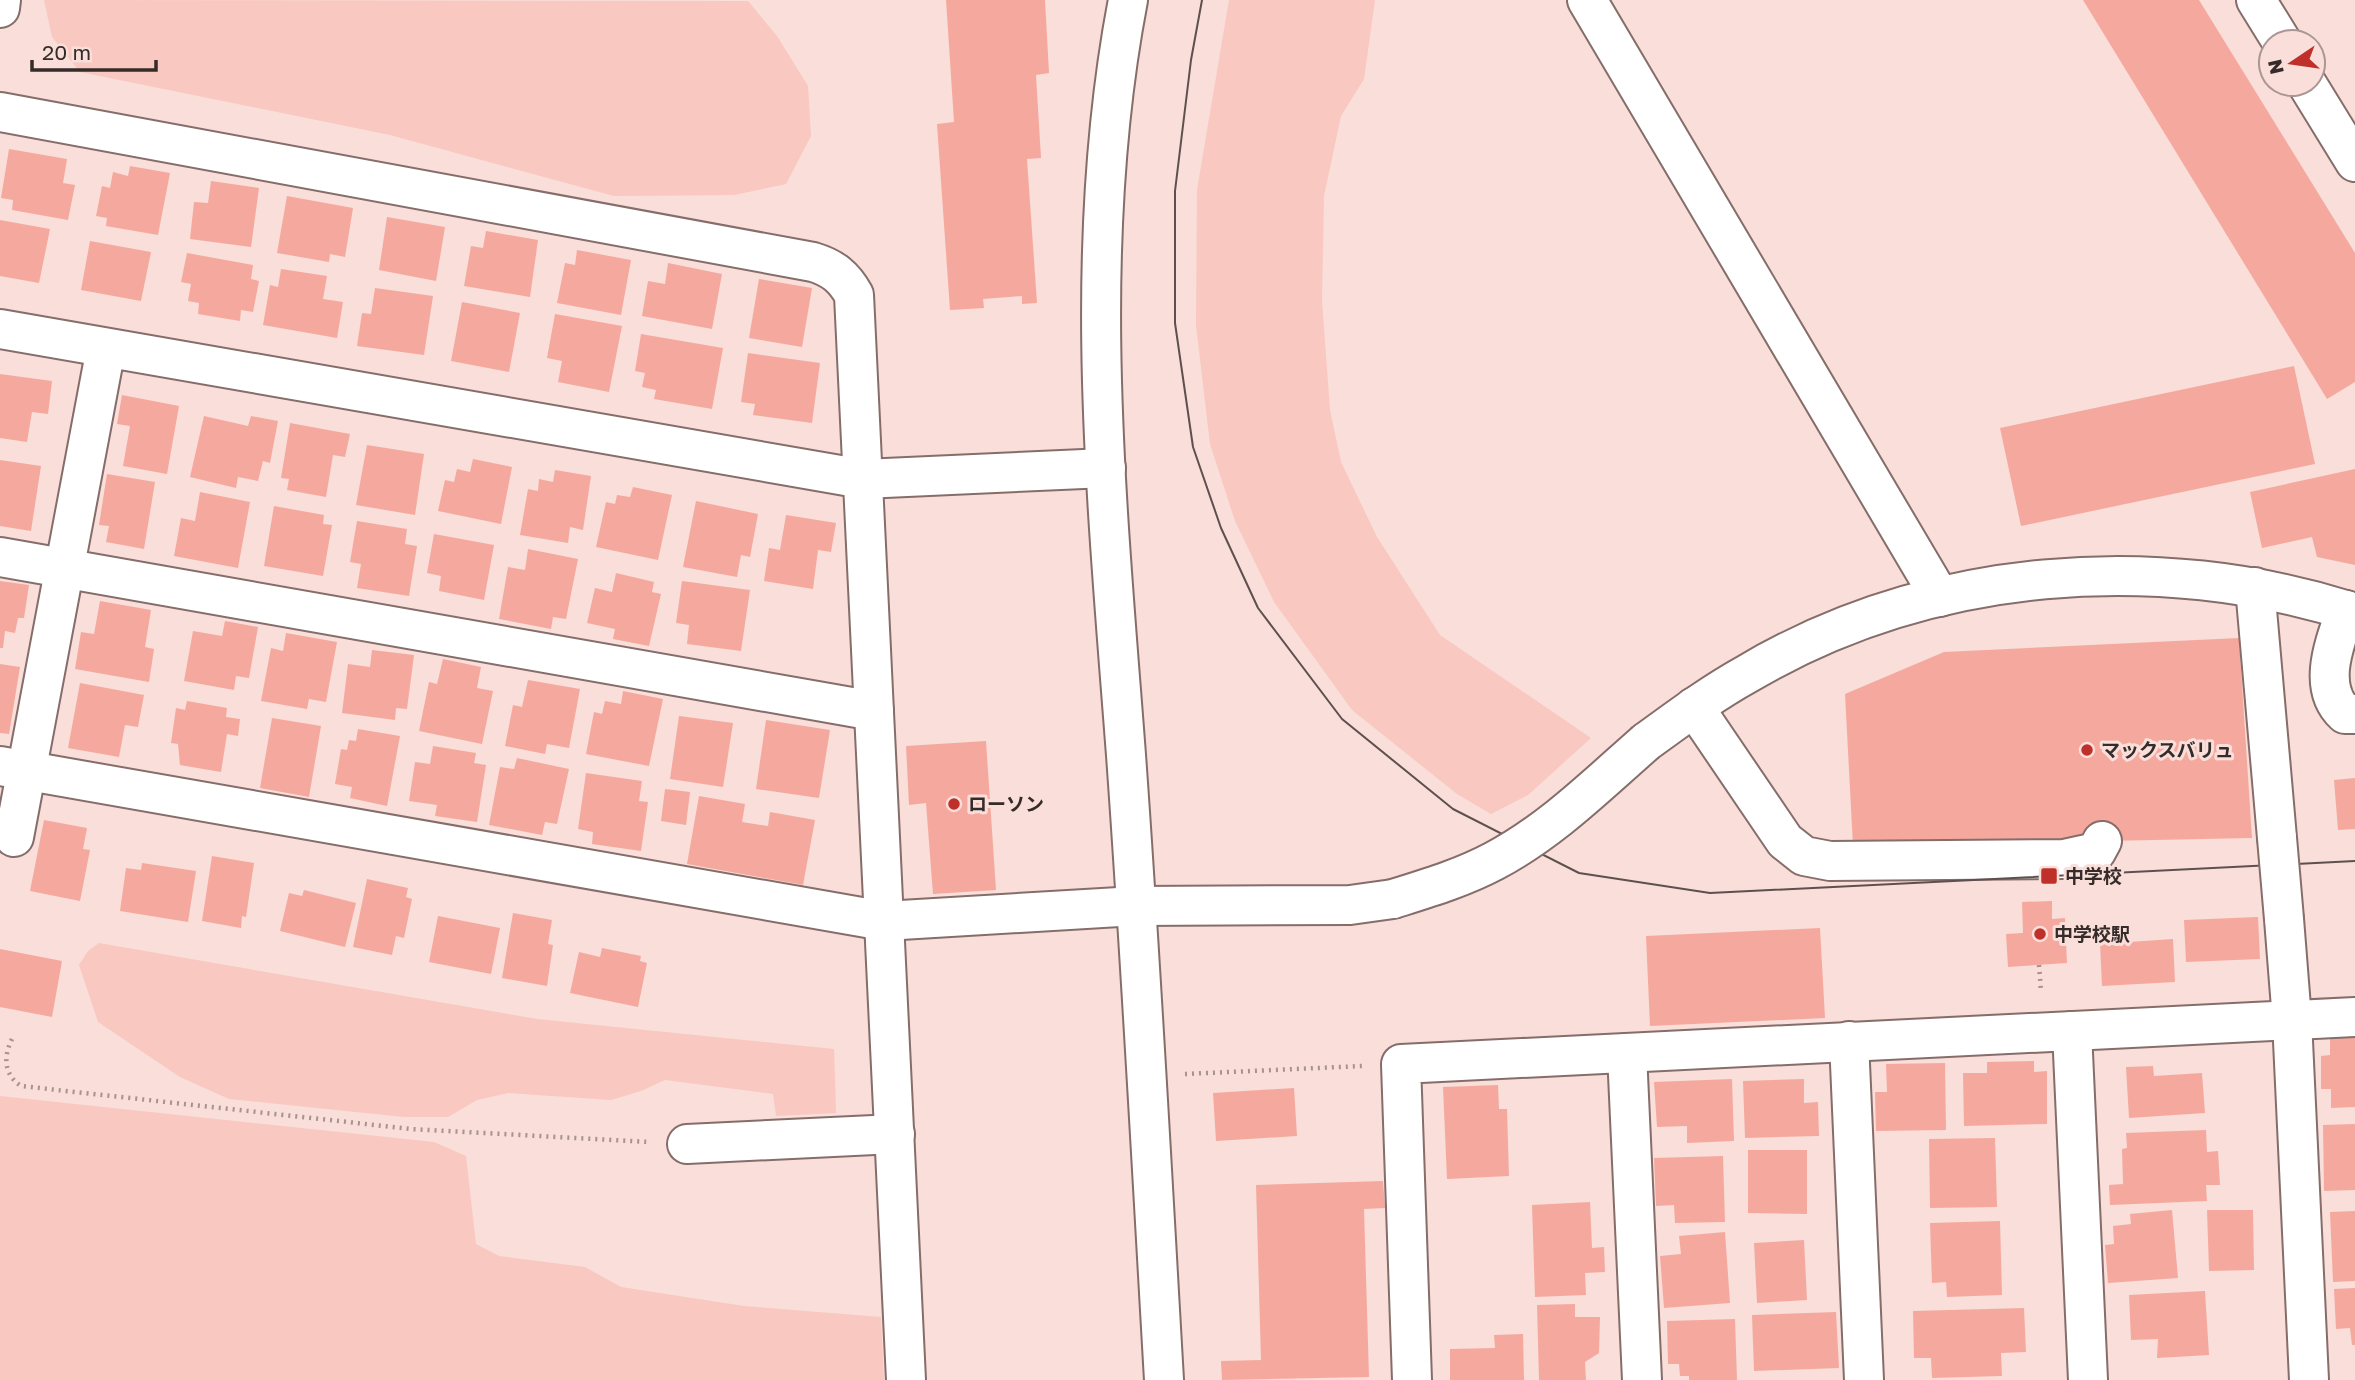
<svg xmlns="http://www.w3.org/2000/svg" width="2355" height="1380" font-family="'Golos Text','Noto Sans JP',sans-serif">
	<rect width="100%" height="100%" fill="#f9ded9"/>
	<g fill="#f9c8c0">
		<polygon points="44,0 748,1 777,36 808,86 811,136 786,184 734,195 614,196 390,135 80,72 52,37"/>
		<polygon points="1229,0 1375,0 1364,79 1341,116 1324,196 1322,301 1330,410 1341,462 1377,537 1440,635 1591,738 1528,795 1491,814 1457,794 1352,710 1274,602 1235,521 1210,444 1196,325 1197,190"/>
		<polygon points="99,943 537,1019 834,1049 836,1113 776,1116 773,1094 665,1080 641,1091 611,1100 508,1093 477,1100 448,1117 404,1117 229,1099 180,1077 98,1022 79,965 88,951"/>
		<polygon points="0,1096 434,1142 466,1156 476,1244 499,1256 585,1267 621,1287 744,1306 881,1317 884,1380 0,1380"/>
	</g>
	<g fill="#f5a99e">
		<polygon points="946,0 1045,0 1049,73 1036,75 1041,158 1027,159 1037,303 1022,304 1022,296 983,299 984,308 950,310 937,124 954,122"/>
		<polygon points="2083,0 2199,0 2355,253 2355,382 2327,399"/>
		<polygon points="9,149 67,159 63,183 75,185 68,220 12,210 13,200 1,198"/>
		<polygon points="130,166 170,173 158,235 106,226 107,218 96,216 102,186 110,188 113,172 128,176"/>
		<polygon points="211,181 259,188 251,247 190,239 194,202 208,203"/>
		<polygon points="287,196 353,208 345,257 330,254 329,262 277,253"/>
		<polygon points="387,217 445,227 436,281 379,270"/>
		<polygon points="0,220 50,229 39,283 0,276"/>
		<polygon points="486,231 538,240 530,297 464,286 471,246 483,248"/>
		<polygon points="90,241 151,252 141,301 81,290"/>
		<polygon points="577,250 631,260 621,315 557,303 565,263 575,265"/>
		<polygon points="187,253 253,265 251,279 259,281 253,312 241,310 240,321 198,314 199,303 188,301 191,284 181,282"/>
		<polygon points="668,263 722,274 712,329 642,316 648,281 665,284"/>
		<polygon points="281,269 327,276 323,299 343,302 337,338 263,325 270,285 278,287"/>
		<polygon points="759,279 812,288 802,347 749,338"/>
		<polygon points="375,288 433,296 424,355 357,346 362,313 371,314"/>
		<polygon points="462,302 520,313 509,372 451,361"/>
		<polygon points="555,314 622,326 609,392 558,382 562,361 547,358"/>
		<polygon points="641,334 723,348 712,409 654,399 656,390 642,387 645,373 635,371"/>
		<polygon points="748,353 820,363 812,423 753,415 755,404 741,402"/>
		<polygon points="2294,366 2315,464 2021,526 2000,428"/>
		<polygon points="0,374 52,381 48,414 32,412 27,442 0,438"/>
		<polygon points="122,395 179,406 167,474 123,466 130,426 117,424"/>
		<polygon points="204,416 248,426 251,416 278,421 270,463 263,461 258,481 238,477 236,488 190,477"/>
		<polygon points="290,423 350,434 345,457 333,455 326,497 287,490 289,479 281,478"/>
		<polygon points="367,445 424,454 415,515 356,505"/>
		<polygon points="473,459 512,467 501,524 438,511 445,480 454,482 457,469 470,472"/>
		<polygon points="0,460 41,466 31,531 0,526"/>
		<polygon points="2355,469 2355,565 2317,557 2312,537 2262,548 2250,492"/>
		<polygon points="555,470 591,476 583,530 570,527 568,543 520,535 528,489 538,491 539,479 553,482"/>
		<polygon points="107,474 155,482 144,549 106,542 109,526 99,525"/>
		<polygon points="633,487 672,495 658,560 596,547 606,502 615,504 617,495 630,497"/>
		<polygon points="200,492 250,502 238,568 174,556 181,518 195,521"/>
		<polygon points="696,501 758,514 750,557 741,555 737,577 683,567"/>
		<polygon points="274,506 324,515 323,524 332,525 323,576 264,566"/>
		<polygon points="786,515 836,523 831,552 818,550 813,589 764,581 769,548 780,550"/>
		<polygon points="357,521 407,529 405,544 417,546 409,596 357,588 361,564 350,562"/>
		<polygon points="434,534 494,545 484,600 439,591 441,576 427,573"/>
		<polygon points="528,549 578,559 566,619 553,617 551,629 499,619 508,567 525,570"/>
		<polygon points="616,573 654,582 652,592 661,594 649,646 613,639 615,629 587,623 595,588 612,592"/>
		<polygon points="0,581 29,585 24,618 18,618 15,633 5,631 3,648 0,648"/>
		<polygon points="682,581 750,590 741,651 687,644 689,625 676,623"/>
		<polygon points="100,601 151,610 145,647 154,649 149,682 75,669 81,632 94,634"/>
		<polygon points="225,621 258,627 249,678 236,676 234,690 184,681 193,631 222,636"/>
		<polygon points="286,633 337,642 326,702 309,699 307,709 261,701 271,648 283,651"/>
		<polygon points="2239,638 2252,838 1853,846 1845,694 1944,652"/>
		<polygon points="372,650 414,655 407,709 396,708 395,720 342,713 348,664 370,667"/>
		<polygon points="443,659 481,667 477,688 493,691 482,744 419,731 429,682 437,684"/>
		<polygon points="0,664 20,667 9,734 0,733"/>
		<polygon points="528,680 580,689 569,748 547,744 545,754 505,746 513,705 522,707"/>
		<polygon points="80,683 144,695 138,727 125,725 119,757 68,748"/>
		<polygon points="623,691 663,699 649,766 586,754 594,712 602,714 605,701 621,704"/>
		<polygon points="187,701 227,708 226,717 240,719 238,736 227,734 221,772 180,765 178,744 171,743 176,708 185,710"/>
		<polygon points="679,716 733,723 723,787 670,779"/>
		<polygon points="272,718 321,726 309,797 260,788"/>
		<polygon points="766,720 830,730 819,798 756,789"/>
		<polygon points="358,729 400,736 387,806 350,798 352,787 335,784 341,749 347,750 349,740 356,741"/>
		<polygon points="986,741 996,890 933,894 926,803 909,805 906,746"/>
		<polygon points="433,746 476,753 474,763 486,765 477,822 435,816 437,805 409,801 415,762 430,764"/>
		<polygon points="517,758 569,769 557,824 545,822 542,835 489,825 500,767 514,769"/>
		<polygon points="586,773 642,781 639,801 648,802 641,851 592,844 593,832 578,829"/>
		<polygon points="2355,778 2355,829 2338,830 2334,780"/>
		<polygon points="665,789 690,792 686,825 661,821"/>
		<polygon points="699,796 745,804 742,822 768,826 770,812 815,820 803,885 687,864"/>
		<polygon points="44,820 87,828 83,849 90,850 80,901 30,891"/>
		<polygon points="212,856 254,863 246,917 242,916 241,928 202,921"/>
		<polygon points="142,863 196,871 188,922 120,911 126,868 141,870"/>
		<polygon points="367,879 408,888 406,897 412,899 404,938 396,936 392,955 353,947"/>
		<polygon points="304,890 356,903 345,947 280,931 289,893 302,896"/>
		<polygon points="2052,901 2052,919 2065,918 2067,963 2008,967 2006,934 2023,933 2022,902"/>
		<polygon points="513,913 552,920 548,944 553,945 547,986 502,978"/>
		<polygon points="438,916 500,928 491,974 429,962"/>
		<polygon points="2258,917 2260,959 2186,962 2184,920"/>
		<polygon points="1820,928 1825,1018 1650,1026 1646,936"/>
		<polygon points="2173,939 2175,982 2102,986 2100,944"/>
		<polygon points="602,948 641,956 640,961 647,963 638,1007 570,993 579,952 600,957"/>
		<polygon points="0,949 62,961 52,1017 0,1007"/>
		<polygon points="2355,1037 2355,1107 2331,1108 2331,1089 2321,1089 2321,1056 2330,1055 2330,1038"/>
		<polygon points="2034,1061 2034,1072 2047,1071 2047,1124 1964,1126 1963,1073 1987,1073 1987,1062"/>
		<polygon points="1945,1063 1946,1130 1876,1131 1875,1092 1887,1092 1886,1064"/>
		<polygon points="2153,1066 2154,1076 2202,1073 2205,1113 2129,1118 2126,1067"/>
		<polygon points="1732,1079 1734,1141 1687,1143 1687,1126 1657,1127 1654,1082"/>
		<polygon points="1804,1079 1804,1103 1818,1102 1819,1136 1745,1138 1743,1081"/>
		<polygon points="1498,1085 1499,1109 1507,1109 1509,1176 1447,1179 1443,1087"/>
		<polygon points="1294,1088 1297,1136 1216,1141 1213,1093"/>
		<polygon points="2355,1124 2355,1190 2324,1191 2323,1125"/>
		<polygon points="2206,1130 2207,1152 2218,1151 2220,1185 2206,1185 2207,1201 2110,1205 2109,1185 2123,1184 2122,1149 2127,1148 2126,1133"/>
		<polygon points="1995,1138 1997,1207 1930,1208 1929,1139"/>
		<polygon points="1748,1150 1807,1150 1807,1214 1748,1213"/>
		<polygon points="1723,1156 1725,1222 1675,1223 1674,1205 1656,1206 1654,1158"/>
		<polygon points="1383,1181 1385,1208 1364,1209 1369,1377 1222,1380 1221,1361 1261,1360 1256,1185"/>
		<polygon points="1590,1202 1592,1248 1604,1247 1605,1272 1585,1273 1586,1295 1535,1297 1532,1205"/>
		<polygon points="2172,1210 2178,1278 2108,1283 2105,1245 2114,1244 2113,1226 2131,1224 2130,1214"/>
		<polygon points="2207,1210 2253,1210 2254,1270 2209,1271"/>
		<polygon points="2355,1211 2355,1281 2333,1282 2330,1212"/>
		<polygon points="2000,1221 2002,1295 1947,1297 1946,1282 1932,1283 1930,1223"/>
		<polygon points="1725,1232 1730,1303 1664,1308 1660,1256 1681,1254 1679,1236"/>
		<polygon points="1804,1240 1807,1300 1757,1303 1754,1243"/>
		<polygon points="2355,1288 2355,1345 2352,1345 2350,1328 2336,1329 2334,1289"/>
		<polygon points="2205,1291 2209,1355 2157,1358 2158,1339 2131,1340 2129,1295"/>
		<polygon points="1575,1304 1575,1317 1600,1317 1599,1353 1585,1362 1586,1380 1539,1380 1537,1305"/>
		<polygon points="2024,1308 2026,1352 2001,1353 2002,1376 1932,1378 1931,1358 1914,1358 1913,1311"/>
		<polygon points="1836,1312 1839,1368 1754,1371 1752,1315"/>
		<polygon points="1735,1319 1737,1380 1689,1380 1689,1376 1680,1376 1679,1364 1668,1364 1667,1321"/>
		<polygon points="1523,1334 1524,1380 1450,1380 1450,1349 1495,1348 1494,1335"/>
	</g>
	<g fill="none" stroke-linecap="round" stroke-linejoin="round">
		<defs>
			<g id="minor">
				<path d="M 1128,0 C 1080,249 1107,504 1126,755 C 1141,963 1152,1172 1164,1380"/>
				<polyline points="1587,0 1940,597"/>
				<polyline points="2256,0 2282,42"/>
				<polyline points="0,8 1,0"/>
				<polyline points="2307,84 2355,162"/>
				<path d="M 0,112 L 813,262 C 833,268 844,277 854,295 L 906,1380"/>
				<polyline points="0,329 863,479 1106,468"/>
				<polyline points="0,557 874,711"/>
				<polyline points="2255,587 2277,838"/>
				<path d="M 2346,610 C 2335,642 2316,687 2345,714 L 2355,714"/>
				<polyline points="1694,707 1785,841 1804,856 1830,861 2064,859 2096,852 2102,841"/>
				<path d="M 1646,742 C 1679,718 1711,694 1747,674 C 1928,567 2157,549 2355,613"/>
				<polyline points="0,766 884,921 1136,906 1350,905 1393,899"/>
				<polyline points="14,837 106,348"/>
				<polyline points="2284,919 2292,1020 2309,1380"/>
				<polyline points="2072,1031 2088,1380"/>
				<polyline points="1849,1041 1864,1380"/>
				<polyline points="1627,1053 1642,1380"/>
				<polyline points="687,1144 895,1134"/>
				<polyline points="1412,1380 1401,1064 2355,1017"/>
			</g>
		</defs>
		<use href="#minor" stroke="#856d6a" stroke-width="42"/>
		<g stroke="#a6928f" stroke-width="4.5" stroke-dasharray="2 5" stroke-linecap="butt">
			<polyline points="2039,965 2041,992"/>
			<path d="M 12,1039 C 3,1057 4,1075 21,1086 L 411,1129 L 649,1142"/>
			<polyline points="1185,1074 1362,1066"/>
		</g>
		<use href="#minor" stroke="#fff" stroke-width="38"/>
		<polyline stroke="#5e504e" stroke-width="2" points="1202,0 1191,60 1175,191 1175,323 1193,447 1221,528 1258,608 1342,719 1453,809 1579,873 1710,893 2355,861"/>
		<defs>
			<g id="minor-bridge">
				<polyline points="2277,838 2284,919"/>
				<path d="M 1393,899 C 1428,888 1462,878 1494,861 C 1551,831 1598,784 1646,742"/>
			</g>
		</defs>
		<use href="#minor-bridge" stroke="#856d6a" stroke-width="42" stroke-linecap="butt"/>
		<use href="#minor-bridge" stroke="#fff" stroke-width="38"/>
	</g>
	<g fill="#be3029" stroke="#f9ded9" stroke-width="2.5">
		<circle cx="2087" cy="750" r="7"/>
		<circle cx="954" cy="804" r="7"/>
		<rect x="2040" y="867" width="18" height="18" rx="3.5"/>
		<circle cx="2040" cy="934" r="7"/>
	</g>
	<g text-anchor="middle" stroke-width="6" stroke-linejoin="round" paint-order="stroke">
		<g font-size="19" font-weight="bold" fill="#352b29" stroke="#f9ded9" text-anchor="start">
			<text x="2101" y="757">マックスバリュ</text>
			<text x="968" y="811">ローソン</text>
			<text x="2065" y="883">中学校</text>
			<text x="2054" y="941">中学校駅</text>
		</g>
	</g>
	<g transform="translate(2292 63) rotate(257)"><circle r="33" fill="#f9ded9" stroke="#ab9693" stroke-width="2"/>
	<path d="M0-5L12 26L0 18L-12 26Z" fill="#be3029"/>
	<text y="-10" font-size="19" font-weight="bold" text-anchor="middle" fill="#352b29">N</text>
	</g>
	<path d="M32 60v10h124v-10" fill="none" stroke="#352b29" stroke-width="3.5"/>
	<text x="42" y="60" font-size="21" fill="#352b29" stroke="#f9ded9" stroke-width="5" paint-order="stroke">20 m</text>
</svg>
